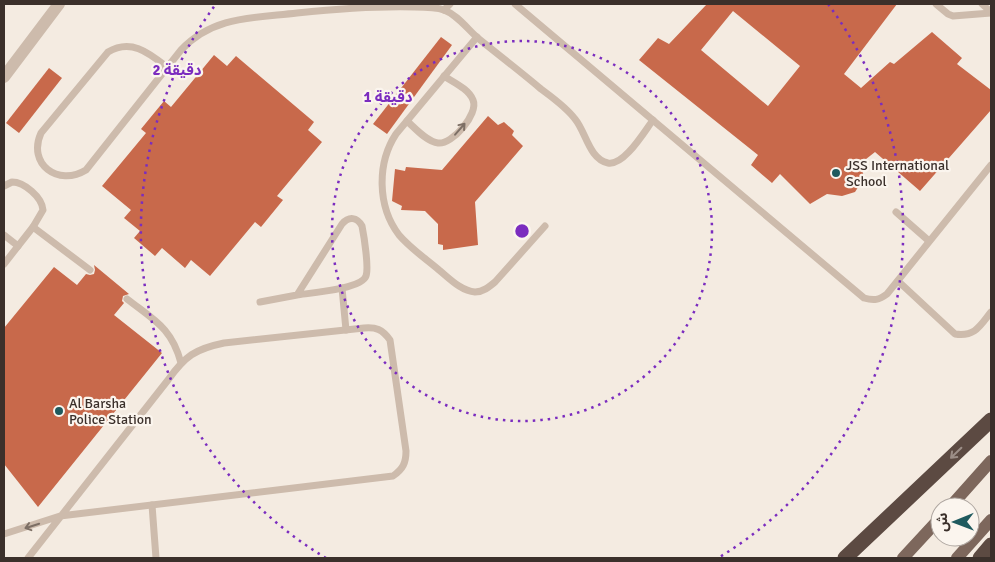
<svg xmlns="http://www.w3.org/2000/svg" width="995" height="562" font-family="Signika,'Noto Sans Arabic',sans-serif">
	<rect width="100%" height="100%" fill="#f4ebe1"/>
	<g fill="#c8694b" fill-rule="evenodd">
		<path d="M 707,4 L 897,4 L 844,74 L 861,88 L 890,62 L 894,64 L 932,32 L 962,58 L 957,64 L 991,90 L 991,110 L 920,191 L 875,152 L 861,163 L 864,178 L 855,192 L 842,196 L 827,194 L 810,204 L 780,174 L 772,183 L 751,165 L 758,155 L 639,60 L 658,38 L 669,44 ZM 733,11 L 800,66 L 768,106 L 701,50 Z"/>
		<polygon points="441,37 452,45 387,134 373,124"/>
		<polygon points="214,55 227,66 236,56 314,122 308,130 322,142 277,196 283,200 261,227 255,222 210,276 191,260 185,268 162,248 155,256 134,238 140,231 124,218 131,210 102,186 146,133 141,129 164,101 171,107"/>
		<polygon points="49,68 62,78 19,133 6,123"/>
		<polygon points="488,116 498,125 504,122 514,131 512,135 523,146 475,202 478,245 443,250 443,245 438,244 438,224 425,211 401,210 402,206 392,201 395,169 405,171 406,167 442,170"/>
		<polygon points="94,265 129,294 123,296 122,301 124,303 114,315 162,353 38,507 4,464 4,328 54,267 77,285 86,274 90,275 94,274 95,270"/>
	</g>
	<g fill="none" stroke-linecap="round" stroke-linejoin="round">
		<g stroke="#cdbbac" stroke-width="7">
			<path d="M 515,4 L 864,298 C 874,301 879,300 887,294 L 991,165"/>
			<polyline points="936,4 948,14 953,16 991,13"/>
			<polyline points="982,4 991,12"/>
			<polyline points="444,10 450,4"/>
			<path d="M 477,37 L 396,134 C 377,163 377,206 399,235 C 410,248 426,259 439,270 C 449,278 461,291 475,292 C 483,292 489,287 495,282 L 545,226"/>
			<path d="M 167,67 C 149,53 131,38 108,52 L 41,133 C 27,164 58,187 86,170 L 181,50 C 213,16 253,18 297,13 C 336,9 375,6 414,7 C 423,7 436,7 444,10 C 458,15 468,30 479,39 C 500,56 521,72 541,89 C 553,98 566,107 575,119 C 586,132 589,159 608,163 C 624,166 644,132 653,120"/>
			<path d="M 407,121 C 415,128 427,142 438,143 C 452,145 479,114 473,100 C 469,89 453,82 444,76"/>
			<path d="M 4,186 L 12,182 C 24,182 42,197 43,210 L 33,227 L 4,264"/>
			<polyline points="896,212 929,241"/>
			<polyline points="33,227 90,270"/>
			<polyline points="4,235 18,246"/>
			<path d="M 898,281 L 955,334 C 975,337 980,326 991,312"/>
			<polyline points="342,288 346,330"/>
			<path d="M 127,299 C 154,320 172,328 181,363"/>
			<path d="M 260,302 L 297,295 L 342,224 C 349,216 357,217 362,226 C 364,236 369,268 366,276 C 362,289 310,293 297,295"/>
			<polyline points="152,505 156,558"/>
			<path d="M 4,534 L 60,516 L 393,476 C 403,469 406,463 406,451 L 390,340 C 382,329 376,327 364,328 L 224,343 C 195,349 185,356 168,380 L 28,558"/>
		</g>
		<polyline stroke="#cdbbac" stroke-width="12" points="4,77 59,4"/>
		<g stroke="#7d675c" stroke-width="12">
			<polyline points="950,507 991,461"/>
			<polyline points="903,558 940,518"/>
			<polyline points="957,558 991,520"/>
		</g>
		<g stroke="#5c4a42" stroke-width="15">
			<polyline points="845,558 991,420"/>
			<polyline points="980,558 991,545"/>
		</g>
	</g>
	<defs><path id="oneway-shaft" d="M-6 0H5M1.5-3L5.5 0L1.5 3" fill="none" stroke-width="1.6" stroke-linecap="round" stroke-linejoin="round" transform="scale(1.25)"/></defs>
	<g stroke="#7d6f65">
		<use href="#oneway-shaft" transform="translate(460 129) rotate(-49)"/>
		<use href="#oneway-shaft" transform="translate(32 526) rotate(162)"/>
	</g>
	<use stroke="#9c8e87" href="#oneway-shaft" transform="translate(956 453) rotate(136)"/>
	<g fill="none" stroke="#7b2cbf" stroke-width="2.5" stroke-dasharray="2.5 5">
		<circle cx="522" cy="231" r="190"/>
		<path d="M326 558A381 381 0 0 1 216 4M828 4A381 381 0 0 1 718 558"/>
	</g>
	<g fill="#1f5a5e" stroke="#fbf5ee" stroke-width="2">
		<circle cx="836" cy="173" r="5"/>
		<circle cx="59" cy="411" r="5"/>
	</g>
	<g text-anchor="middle" stroke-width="4.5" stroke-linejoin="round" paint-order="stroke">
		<g font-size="14" fill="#3b302b" stroke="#fbf5ee" text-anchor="start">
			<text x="846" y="170">JSS International<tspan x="846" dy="16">School</tspan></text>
			<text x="69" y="408">Al Barsha<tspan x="69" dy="16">Police Station</tspan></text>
		</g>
	</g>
	<circle cx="522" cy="231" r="8" fill="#7b2cbf" stroke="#fbf5ee" stroke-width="2.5"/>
	<g font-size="15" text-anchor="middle" font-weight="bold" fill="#7b2cbf" stroke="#fbf5ee" stroke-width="4.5" stroke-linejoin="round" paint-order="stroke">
		<text x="177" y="75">2 دقيقة</text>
		<text x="388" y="102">1 دقيقة</text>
	</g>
	<rect width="995" height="562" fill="none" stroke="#3b302b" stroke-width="10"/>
	<g transform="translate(955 522) rotate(269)"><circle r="24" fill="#fbf5ee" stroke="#aea6a0"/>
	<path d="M0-4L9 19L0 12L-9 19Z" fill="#1f5a5e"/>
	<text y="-8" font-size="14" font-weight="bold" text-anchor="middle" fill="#3b302b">ش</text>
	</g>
</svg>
